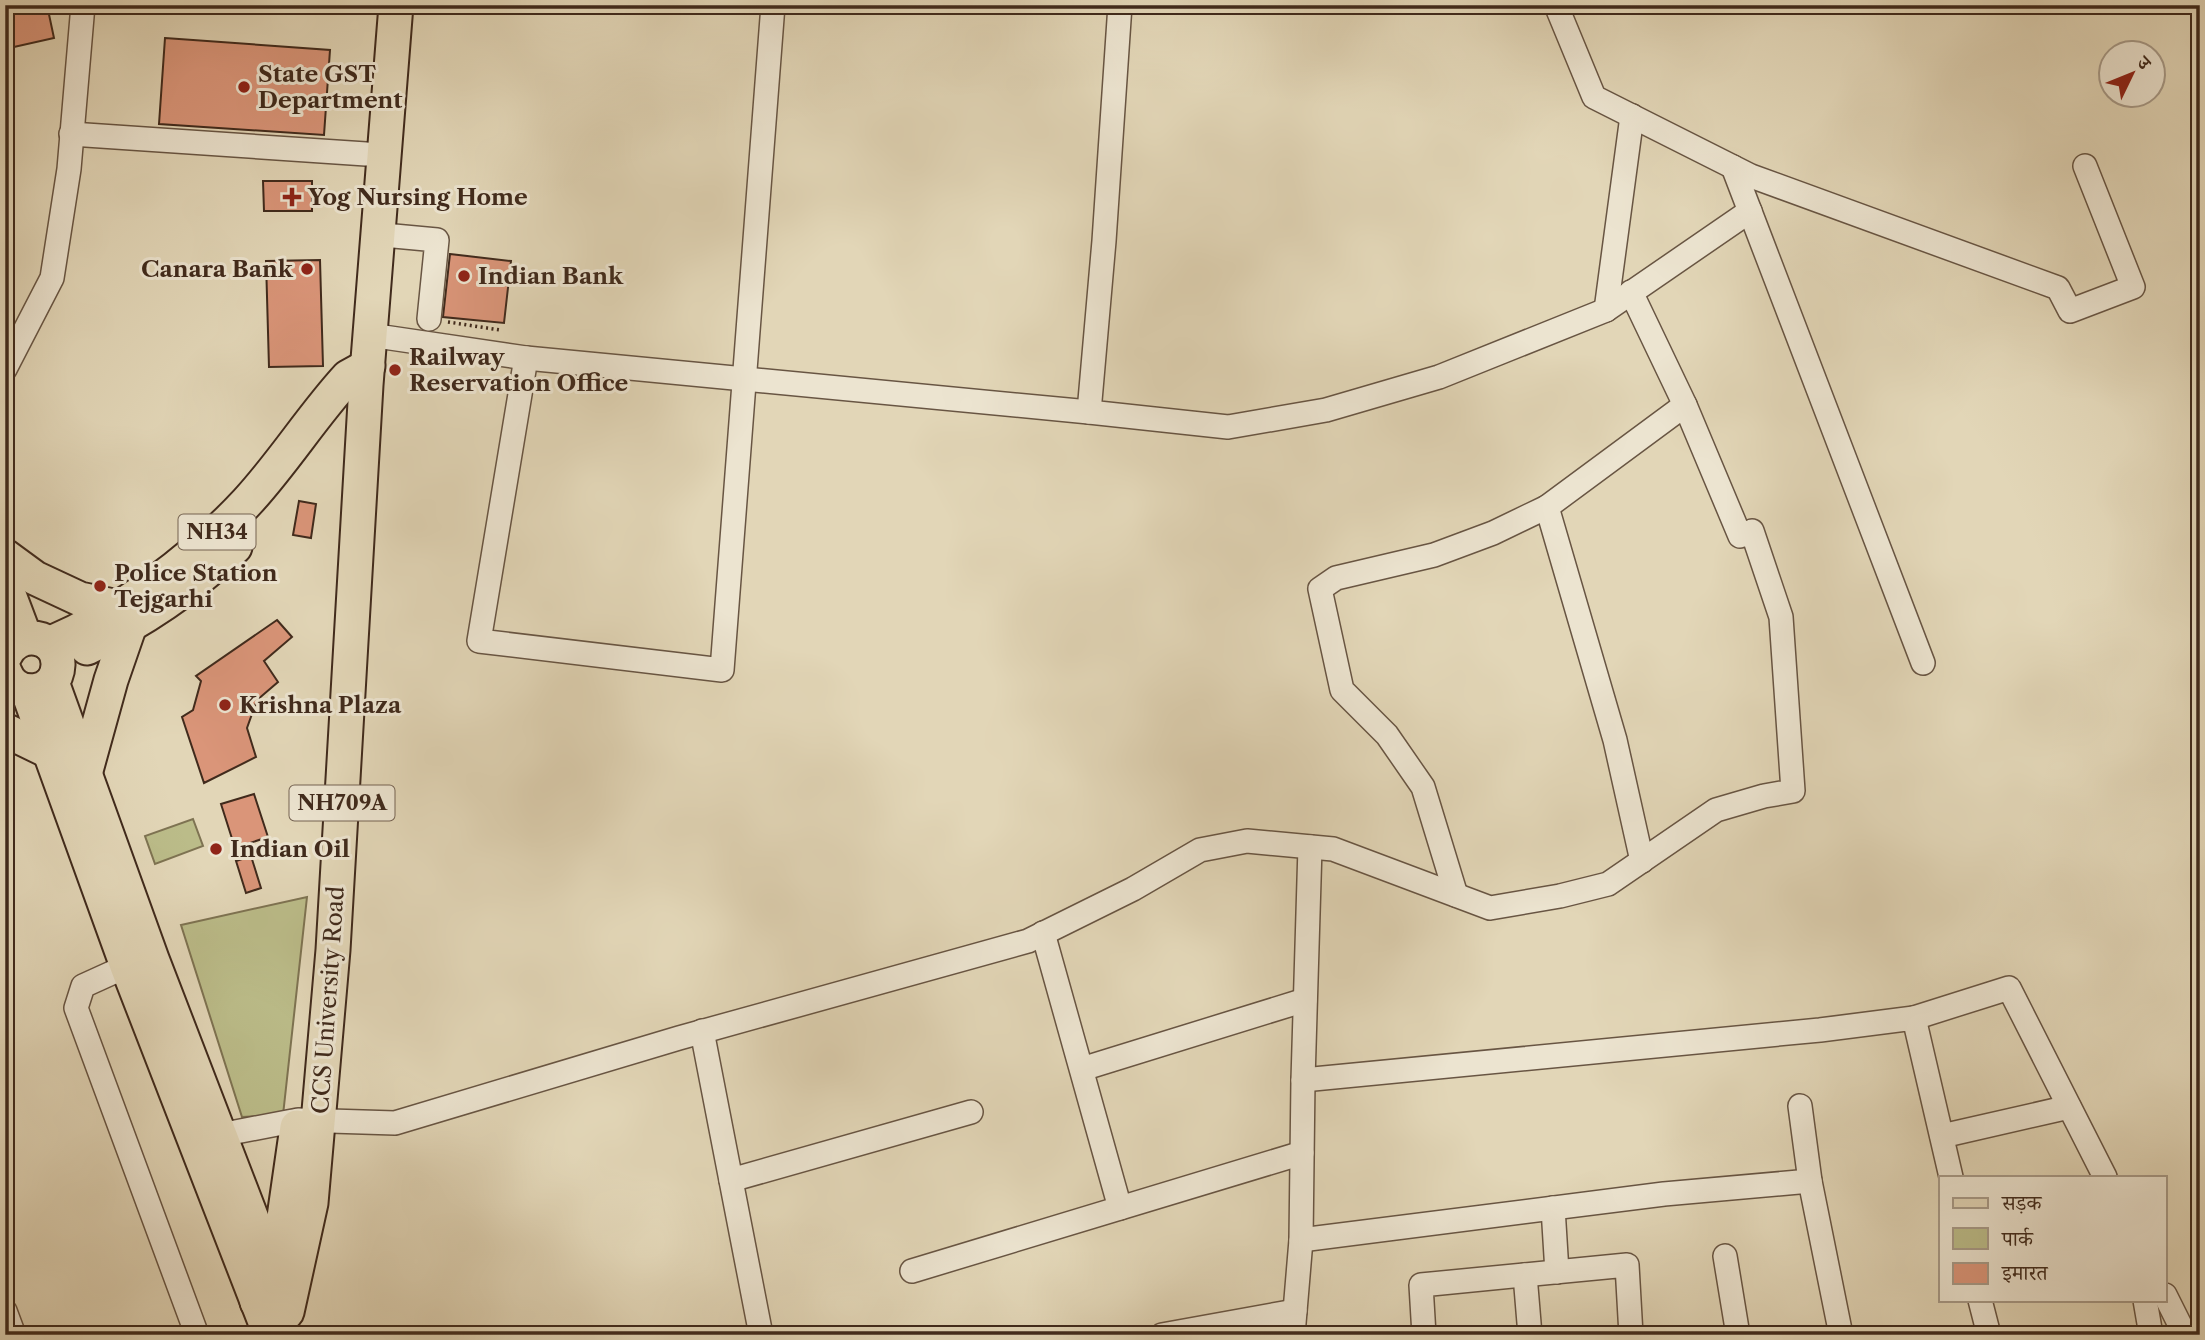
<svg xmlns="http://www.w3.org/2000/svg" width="2205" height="1340" font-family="'Libre Caslon Text','Noto Serif Devanagari',serif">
	<rect width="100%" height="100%" fill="#e2d6b7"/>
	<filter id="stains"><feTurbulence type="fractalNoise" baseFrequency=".00286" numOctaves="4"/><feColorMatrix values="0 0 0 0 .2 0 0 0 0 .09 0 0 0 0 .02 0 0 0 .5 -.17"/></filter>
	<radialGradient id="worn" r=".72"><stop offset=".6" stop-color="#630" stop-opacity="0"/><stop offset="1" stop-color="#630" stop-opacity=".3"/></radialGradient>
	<g fill="#bbbc89" stroke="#7e7352" stroke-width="2">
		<polygon points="193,819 203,846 155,864 145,836"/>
		<polygon points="307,897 283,1115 242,1117 181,925"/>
	</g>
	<g fill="#da9579" stroke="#402a1c" stroke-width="2">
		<polygon points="5,5 47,5 54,38 5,49"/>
		<polygon points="165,38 330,50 324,135 159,124"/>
		<polygon points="263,181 312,181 312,211 264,211"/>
		<polygon points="450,254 511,261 504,323 443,317"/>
		<polygon points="320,260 323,366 269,367 266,261"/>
		<polygon points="299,501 316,504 311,538 293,535"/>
		<polygon points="277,620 292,637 264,661 278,682 257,700 247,728 256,757 204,783 182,717 193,710 201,681 196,676"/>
		<polygon points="254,794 268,837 235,848 221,804"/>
		<polygon points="251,856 261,888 246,893 236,861"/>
	</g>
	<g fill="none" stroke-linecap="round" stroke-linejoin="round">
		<defs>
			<g id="minor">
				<polyline points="1120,5 1104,241 1089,412 1228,427 1326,410 1439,377 1606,310 1750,211"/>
				<polyline points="1556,5 1594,97 1751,176 2058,288 2070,311 2133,287 2085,166"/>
				<polyline points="71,134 366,154"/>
				<polyline points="1733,167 1923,663"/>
				<polyline points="394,236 437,240 429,319"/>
				<polyline points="1606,310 1632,116"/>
				<polyline points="370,335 526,358 479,641 722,670 773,5"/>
				<polyline points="526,358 1089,412"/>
				<polyline points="5,369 52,278 69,169 83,5"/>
				<polyline points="1547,507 1615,740 1642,861"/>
				<polyline points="1456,895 1423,787 1387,735 1342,690 1320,589 1336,578 1434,555 1493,533 1547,507 1685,405"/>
				<polyline points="1043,933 1120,1208"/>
				<polyline points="127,966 83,986 76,1008 197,1335"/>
				<polyline points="1914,1018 2009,988 2105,1177"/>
				<polyline points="702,1031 761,1335"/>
				<polyline points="1082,1069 1305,1000"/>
				<polyline points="1303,1080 1820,1030 1914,1018 1951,1177"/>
				<polyline points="1800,1106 1810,1181 1841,1335"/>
				<polyline points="220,1135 298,1120 395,1123 679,1038 1028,941 1133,889 1200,850 1247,841 1333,849 1490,908 1560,896 1608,884 1716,810 1764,796 1793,791 1781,617 1752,531 1740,536 1685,405 1631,292"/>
				<polyline points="1942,1136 2069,1107"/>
				<polyline points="731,1180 971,1112"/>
				<polyline points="1553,1208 1557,1272"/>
				<polyline points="1301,1240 1664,1194 1810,1181"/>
				<polyline points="1725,1256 1738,1335"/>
				<polyline points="912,1271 1302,1153"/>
				<polyline points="1525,1275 1530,1335"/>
				<polyline points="2165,1295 2185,1335"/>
				<polyline points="1980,1300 1989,1335"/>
				<polyline points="2145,1300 2151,1335"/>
				<polyline points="5,1311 14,1335"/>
				<polyline points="1162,1335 1295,1311"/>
				<polyline points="1293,1335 1301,1240 1303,1080 1310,847"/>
				<polyline points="1424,1335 1421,1285 1627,1265 1631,1335"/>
			</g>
			<polyline id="major" points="5,577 28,638"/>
			<g id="highway">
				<polyline points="5,556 35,578 80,599 118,607"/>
				<path d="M 49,644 C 123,612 192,561 247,502 C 284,462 312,416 348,377 L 368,366"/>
				<path d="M 87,648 C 141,622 191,588 235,547"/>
				<path d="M 5,656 C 17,628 59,634 58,665 C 57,696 15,700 5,672"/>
				<polyline points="52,682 152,959 274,1276"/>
				<polyline points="28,692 127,966 264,1319"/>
				<polyline points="5,730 50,752"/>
				<polyline points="85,774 111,680 129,628"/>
				<polyline points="257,1302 275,1280 297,1127"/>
				<polyline points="268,1330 287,1312 311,1203 333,950 366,385 396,5"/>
			</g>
		</defs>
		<use href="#minor" stroke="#685543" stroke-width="26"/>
		<use href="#major" stroke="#402a1c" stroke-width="32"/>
		<use href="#highway" stroke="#402a1c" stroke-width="37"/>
		<polyline stroke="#402a1c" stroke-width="3.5" stroke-dasharray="2 3.5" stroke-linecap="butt" points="448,322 500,330"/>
		<use href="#minor" stroke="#ece4d0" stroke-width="23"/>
		<use href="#major" stroke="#e2d6b7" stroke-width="28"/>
		<use href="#highway" stroke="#e2d6b7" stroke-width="33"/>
	</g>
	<g fill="#8f2418" stroke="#ece4d0" stroke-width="2.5">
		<circle cx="244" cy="87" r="7"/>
		<path d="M288.5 186.5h7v7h7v7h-7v7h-7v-7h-7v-7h7z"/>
		<circle cx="307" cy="269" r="7"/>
		<circle cx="464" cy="276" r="7"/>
		<circle cx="395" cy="370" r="7"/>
		<circle cx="100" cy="586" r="7"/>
		<circle cx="225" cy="705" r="7"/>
		<circle cx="216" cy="849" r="7"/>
	</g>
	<g text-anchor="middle" stroke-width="6" stroke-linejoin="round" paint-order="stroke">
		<g fill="#ece4d0" stroke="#746252" stroke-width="2">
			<rect x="178.5" y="514.5" width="77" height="35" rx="5"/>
			<rect x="289.5" y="785.5" width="105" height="35" rx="5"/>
		</g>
		<g font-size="21" font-weight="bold" fill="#402a1c">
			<text x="217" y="539">NH34</text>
			<text x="342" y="810">NH709A</text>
		</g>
		<g font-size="23" font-weight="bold" fill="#402a1c" stroke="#ece4d0" text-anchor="start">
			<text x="258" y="82">State GST<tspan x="258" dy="26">Department</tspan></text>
			<text x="308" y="205">Yog Nursing Home</text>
			<text x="293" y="277" text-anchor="end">Canara Bank</text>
			<text x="478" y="284">Indian Bank</text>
			<text x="409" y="365">Railway<tspan x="409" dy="26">Reservation Office</tspan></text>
			<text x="114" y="581">Police Station<tspan x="114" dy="26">Tejgarhi</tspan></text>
			<text x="239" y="713">Krishna Plaza</text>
			<text x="230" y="857">Indian Oil</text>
		</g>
		<g font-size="23" fill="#402a1c" stroke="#ece4d0">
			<text transform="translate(328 1000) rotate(-86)" y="8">CCS University Road</text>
		</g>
	</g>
	<rect width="2205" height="1340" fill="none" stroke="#e2d6b7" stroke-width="28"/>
	<rect x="7" y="7" width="2191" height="1326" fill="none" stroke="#402a1c" stroke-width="3.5"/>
	<rect x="14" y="14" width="2177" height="1312" fill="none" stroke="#402a1c" stroke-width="2"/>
	<rect x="1939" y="1176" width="228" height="126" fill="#ece4d0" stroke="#a79a88" stroke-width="2"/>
	<rect x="1953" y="1198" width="35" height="10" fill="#e2d6b7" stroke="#a79a88" stroke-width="2"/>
	<text x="2002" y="1210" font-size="21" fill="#402a1c">सड़क</text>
	<rect x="1953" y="1228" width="35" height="21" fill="#bbbc89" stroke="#a79a88" stroke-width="2"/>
	<text x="2002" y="1246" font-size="21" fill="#402a1c">पार्क</text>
	<rect x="1953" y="1263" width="35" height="21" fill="#da9579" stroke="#a79a88" stroke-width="2"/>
	<text x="2002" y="1280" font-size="21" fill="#402a1c">इमारत</text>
	<g transform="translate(2132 74) rotate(47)"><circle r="33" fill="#ece4d0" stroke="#a79a88" stroke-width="2"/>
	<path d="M0-5L12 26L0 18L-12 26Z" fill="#8f2418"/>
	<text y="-10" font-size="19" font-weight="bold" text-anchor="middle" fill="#402a1c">उ</text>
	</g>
	<rect width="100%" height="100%" filter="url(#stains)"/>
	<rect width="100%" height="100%" fill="url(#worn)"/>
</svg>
